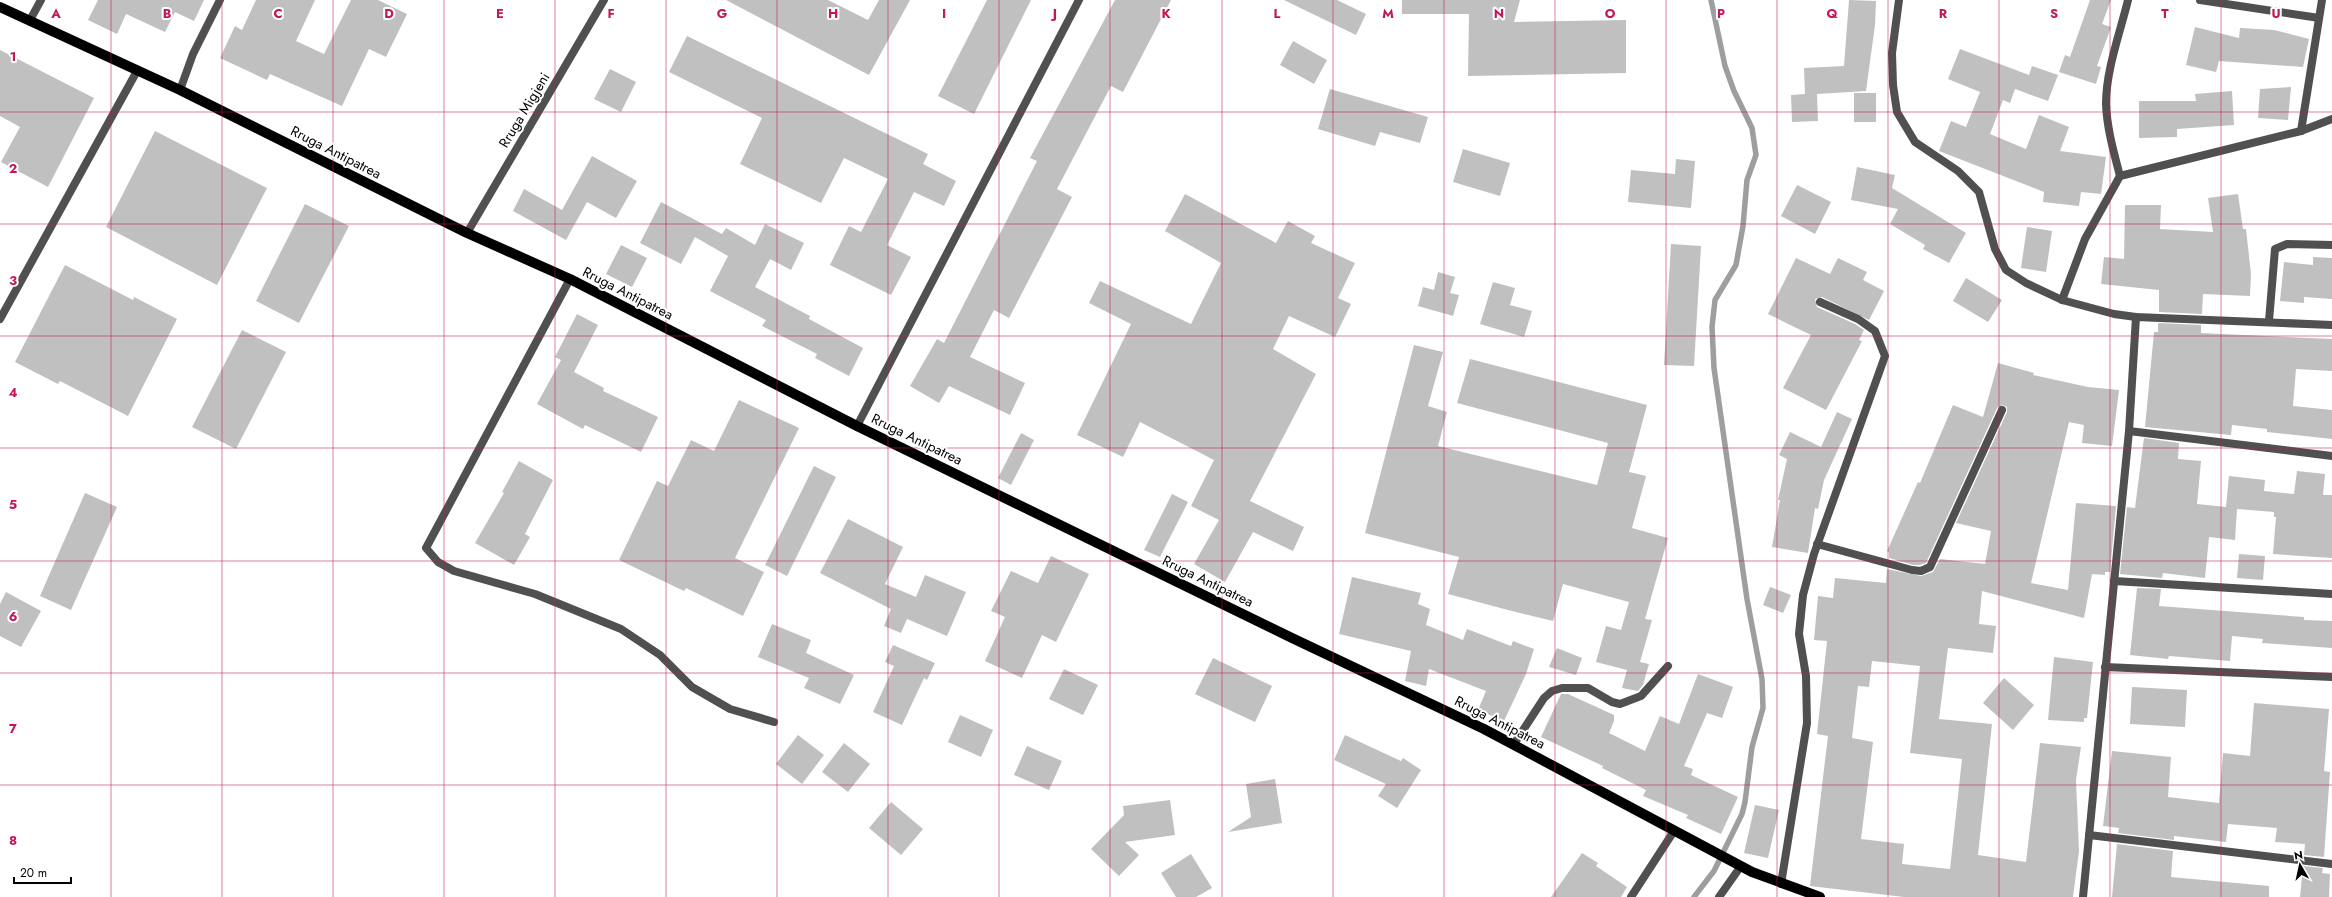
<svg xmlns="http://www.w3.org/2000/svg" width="2332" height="897" font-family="Jost,sans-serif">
	<rect width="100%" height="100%" fill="#fff"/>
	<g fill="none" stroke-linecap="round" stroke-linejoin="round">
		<polyline stroke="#9e9e9e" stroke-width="5.5" points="1694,897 1714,871 1742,814 1745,802 1752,747 1763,708 1762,679 1747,599 1714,368 1712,327 1715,300 1736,265 1743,226 1747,180 1756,155 1752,128 1734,91 1725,66 1711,0"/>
	</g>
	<g fill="#c0c0c0" fill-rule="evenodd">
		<polygon points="98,0 204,0 194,21 175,12 165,32 126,14 117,34 88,20"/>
		<polygon points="256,0 315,0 296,41 324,54 351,0 378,0 407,14 386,57 369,49 342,106 270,74 267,80 220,58 235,26 242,30"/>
		<polygon points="726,0 828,0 868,20 879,0 910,0 869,75"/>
		<polygon points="987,0 1031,0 974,114 938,96"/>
		<polygon points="1115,0 1171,0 1123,92 1111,86 1057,189 1072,197 1009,318 994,310 970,357 1025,383 1010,415 949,386 939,403 910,386 937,339 944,343 1037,161 1030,158"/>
		<polygon points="1284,0 1337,0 1366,14 1356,35"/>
		<polygon points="1402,0 1520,0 1514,22 1626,20 1626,73 1468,76 1469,14 1402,14"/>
		<polygon points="1849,0 1876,1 1875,25 1866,91 1817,94 1818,121 1792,122 1791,95 1805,94 1804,68 1844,66"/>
		<polygon points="2090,0 2111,0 2102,24 2111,27 2097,66 2101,67 2096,84 2059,72 2065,55 2070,57"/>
		<polygon points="2195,27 2239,38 2240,28 2274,30 2309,39 2303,67 2219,61 2216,72 2186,65"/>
		<polygon points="687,36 928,154 923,164 956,181 944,206 914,192 887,245 911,257 891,295 830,265 849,226 861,232 888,179 844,158 821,203 740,164 762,118 669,72"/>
		<polygon points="1293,41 1327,60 1314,84 1280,65"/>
		<polygon points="1960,49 2029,75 2032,66 2058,75 2048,101 2015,89 2010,103 2003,100 1990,134 2026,149 2039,115 2069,127 2060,151 2106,157 2101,194 2081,192 2079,206 2043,202 2044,192 1939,151 1951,121 1966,127 1980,92 1948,79"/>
		<polygon points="0,50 94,98 48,187 1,162 20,127 0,116"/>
		<polygon points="610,69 636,82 621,112 594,99"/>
		<polygon points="2291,87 2288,120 2258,118 2260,89"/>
		<polygon points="1330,89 1428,117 1420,143 1380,132 1375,146 1318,129"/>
		<polygon points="2232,91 2234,125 2177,129 2177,137 2139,138 2139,101 2196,101 2195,94"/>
		<rect x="1854" y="93" width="22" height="29"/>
		<polygon points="155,131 267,188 217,285 106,227"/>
		<polygon points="1463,149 1510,163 1500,196 1453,182"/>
		<polygon points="592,156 637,181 616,218 587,202 566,240 513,211 524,189 562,210"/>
		<polygon points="1676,159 1695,161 1691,208 1628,202 1631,170 1675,174"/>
		<polygon points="1857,167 1895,175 1892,188 1966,233 1949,263 1923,249 1925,245 1890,224 1898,209 1851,200"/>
		<polygon points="1797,185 1831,202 1815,234 1781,216"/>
		<polygon points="1185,194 1276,243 1288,221 1315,236 1311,243 1355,263 1338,298 1351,304 1335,337 1289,316 1273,349 1316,374 1250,501 1304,527 1293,551 1253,532 1225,582 1194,564 1219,520 1191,506 1214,460 1140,422 1123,457 1077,435 1131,324 1089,303 1100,281 1191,324 1221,263 1165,231"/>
		<polygon points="2238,194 2243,229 2246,229 2251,274 2250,296 2203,294 2202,314 2159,312 2159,290 2101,284 2104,257 2124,259 2125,205 2161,205 2160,229 2213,232 2208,198"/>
		<polygon points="661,202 722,234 726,228 755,245 765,224 804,243 791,270 770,259 755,287 810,316 809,319 863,348 849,376 815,358 817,354 762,326 766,320 710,291 728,256 695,237 681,264 640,243"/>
		<polygon points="305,204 349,226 299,323 256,301"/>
		<polygon points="2027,227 2052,231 2046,272 2021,268"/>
		<polygon points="1671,244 1701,246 1694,366 1664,365"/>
		<polygon points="621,245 647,258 632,287 606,274"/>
		<polygon points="2313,257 2332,258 2332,299 2304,297 2304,303 2280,301 2284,262 2313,265"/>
		<polygon points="1796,258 1830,274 1838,258 1867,272 1863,280 1884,291 1869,320 1822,297 1815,299 1817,307 1855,324 1864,330 1859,340 1862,341 1826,410 1783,388 1811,335 1768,314"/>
		<polygon points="65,265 133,300 134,297 177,319 128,416 60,381 58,384 15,362"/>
		<polygon points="1438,272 1455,277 1450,293 1459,295 1453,316 1418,306 1423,287 1434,290"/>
		<polygon points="1966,278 2002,300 1988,322 1953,301"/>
		<polygon points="1493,282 1515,288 1510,305 1532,311 1524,337 1480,324"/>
		<polygon points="577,314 598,325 574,372 604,388 603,391 658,417 641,452 585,425 583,429 537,404 561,360 555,357"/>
		<polygon points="2158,323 2201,325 2201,333 2332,339 2332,371 2296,369 2293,406 2332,410 2332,439 2267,432 2267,429 2232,425 2231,435 2145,427 2154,332 2158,332"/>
		<polygon points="242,330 286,352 236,449 192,427"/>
		<polygon points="1414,345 1443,352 1428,406 1447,412 1438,446 1597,485 1608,443 1457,403 1470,359 1647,405 1629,472 1646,476 1632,528 1668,538 1645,619 1652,620 1640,662 1649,664 1643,685 1638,691 1622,688 1627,670 1596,662 1606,626 1621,630 1629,602 1563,584 1553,621 1508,610 1448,594 1459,557 1365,533"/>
		<path d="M 1998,363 L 2034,373 L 2033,375 L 2088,387 L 2119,390 L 2112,446 L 2082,443 L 2084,425 L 2069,422 L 2031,583 L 2068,590 L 2076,503 L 2116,506 L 2110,572 L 2105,572 L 2105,575 L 2092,574 L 2084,618 L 1982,591 L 1979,624 L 1996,626 L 1993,653 L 1948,648 L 1939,719 L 1992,724 L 1978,855 L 2026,862 L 2040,743 L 2081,747 L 2076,780 L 2079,851 L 2073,897 L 1904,897 L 1810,886 L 1828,736 L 1817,734 L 1827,641 L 1814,640 L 1818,596 L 1833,598 L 1835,578 L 1886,583 L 1887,569 L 1921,576 L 1933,572 L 1940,559 L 1985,564 L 1991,531 L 1956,523 L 2007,412 L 2007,407 L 2002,405 L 1997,408 L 1926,563 L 1920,565 L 1913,565 L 1889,558 L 1889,552 L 1887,551 L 1918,482 L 1920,483 L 1953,405 L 1983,417 ZM 1872,661 L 1920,666 L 1910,753 L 1962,759 L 1950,869 L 1902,864 L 1904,844 L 1861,839 L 1873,742 L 1852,738 L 1858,686 L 1869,687 Z"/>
		<polygon points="739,400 799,428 735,558 764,572 743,616 686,588 684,591 619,560 657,481 668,486 691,440 714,451"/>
		<polygon points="1837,412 1852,419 1824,480 1818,509 1815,508 1808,553 1772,547 1780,500 1778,500 1787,459 1779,455 1790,432 1821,447"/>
		<polygon points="1021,433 1034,440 1011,485 998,478"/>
		<polygon points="2144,438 2179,443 2178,459 2201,461 2197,504 2226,507 2229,476 2265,480 2264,491 2294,494 2297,471 2325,474 2323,495 2332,495 2332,558 2273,554 2276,517 2274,517 2274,512 2237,509 2235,540 2209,537 2205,578 2163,573 2162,578 2120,574 2127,507 2135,508"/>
		<polygon points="519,461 553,480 525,534 530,537 514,565 475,543 504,493 502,492"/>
		<polygon points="814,466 836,477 787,576 765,565"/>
		<polygon points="85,493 117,507 71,610 40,596"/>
		<polygon points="1172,494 1188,502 1160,557 1144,550"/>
		<polygon points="848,519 903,547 885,584 916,597 925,575 966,592 947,636 907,619 901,633 884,626 891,609 820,573"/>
		<polygon points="2239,554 2265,556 2263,580 2237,578"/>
		<polygon points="1051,556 1089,574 1056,642 1042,635 1022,678 985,661 1005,617 991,611 1011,571 1038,583"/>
		<polygon points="1352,577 1421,593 1418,604 1430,609 1426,625 1463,640 1467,629 1511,646 1513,641 1534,649 1526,674 1504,721 1478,710 1486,691 1429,669 1426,686 1405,681 1411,651 1339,634"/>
		<polygon points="1770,587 1791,595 1783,613 1763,605"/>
		<polygon points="2137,588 2161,589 2159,606 2304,617 2304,620 2332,621 2332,648 2262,643 2263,639 2232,636 2230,661 2169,656 2168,659 2130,655"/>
		<polygon points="6,592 41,611 21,647 0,636 0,604"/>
		<polygon points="772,624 811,640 806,653 854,675 840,704 804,688 809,678 758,657"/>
		<polygon points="893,645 935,663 927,680 924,678 902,725 873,712 894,666 885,662"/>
		<polygon points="1557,648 1582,658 1576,675 1549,667"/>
		<polygon points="2054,657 2093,662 2087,718 2084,718 2084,722 2048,720"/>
		<polygon points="1213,658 1272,686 1255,722 1195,694"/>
		<polygon points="1064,669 1098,685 1083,715 1049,699"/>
		<polygon points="1698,674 1733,687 1722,718 1707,713 1684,766 1693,769 1691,775 1738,797 1721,834 1686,818 1688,815 1643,796 1646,790 1602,768 1603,766 1541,737 1561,694 1568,694 1614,715 1614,721 1609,733 1645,751 1660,716 1679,724"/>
		<polygon points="2004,678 2034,705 2013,730 1983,703"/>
		<polygon points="2132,687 2187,690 2185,727 2130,724"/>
		<polygon points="2254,703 2329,709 2324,771 2330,772 2324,857 2304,855 2305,844 2275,842 2277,828 2228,824 2226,842 2174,836 2174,840 2118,833 2119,828 2103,826 2112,751 2171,757 2168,797 2219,803 2223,753 2250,756"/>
		<polygon points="960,715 993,730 981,757 948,742"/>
		<polygon points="798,735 824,755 802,784 776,764"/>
		<polygon points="1345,735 1401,761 1403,758 1421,770 1397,808 1378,796 1386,784 1334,760"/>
		<polygon points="844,743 870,764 848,792 822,772"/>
		<polygon points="1027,746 1062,761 1049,790 1014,775"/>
		<polygon points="1275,779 1282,823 1228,832 1251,817 1246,784"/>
		<polygon points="1170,800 1175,835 1125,842 1139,855 1119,876 1091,849 1124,815 1123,806"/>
		<polygon points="891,802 923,829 901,855 869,828"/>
		<polygon points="1755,805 1779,810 1768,858 1744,853"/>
		<polygon points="2117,844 2173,851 2171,877 2269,886 2269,897 2112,897"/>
		<polygon points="1582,853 1598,863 1596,866 1627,887 1621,897 1551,897"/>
		<polygon points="1191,854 1212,888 1196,897 1176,897 1161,873"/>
		<polygon points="2303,866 2323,868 2322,873 2330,874 2329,897 2300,897"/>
	</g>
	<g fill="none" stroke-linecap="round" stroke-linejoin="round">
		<g stroke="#505050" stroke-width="8">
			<polyline points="1899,0 1892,53 1893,85 1897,112 1915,142 1958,171 1979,192 1995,249 2006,270 2026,283 2062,300 2114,314 2136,317 2332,325"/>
			<polyline points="2200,0 2319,18"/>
			<polyline points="30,20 41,0"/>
			<polyline points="180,90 193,54 220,0"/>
			<polyline points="2301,131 2322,0"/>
			<path d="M 2120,176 C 2114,153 2107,129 2106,104 C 2106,70 2120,33 2128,0"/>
			<polyline points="467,233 604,0"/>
			<polyline points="570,279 426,548 438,562 454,571 535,594 621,629 660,655 692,687 730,709 774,722"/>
			<polyline points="2062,300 2085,239 2120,176 2301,131 2332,119"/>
			<polyline points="0,319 137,71"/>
			<polyline points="2269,321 2275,249 2287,244 2332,245"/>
			<polyline points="857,426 1079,0"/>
			<polyline points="2129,431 2332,456"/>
			<polyline points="1817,544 1912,570 1921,571 1930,567 2002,410"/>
			<polyline points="2114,581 2332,594"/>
			<polyline points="2105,667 2332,677"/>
			<polyline points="1514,744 1544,698 1552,691 1562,688 1588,688 1612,702 1620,704 1641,696 1668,666"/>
			<polyline points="2089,835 2332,864"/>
			<polyline points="1781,884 1807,723 1806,676 1799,634 1803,595 1814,554 1885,356 1875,331 1858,319 1820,302"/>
			<polyline points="1631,897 1674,831"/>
			<polyline points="1719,897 1741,866"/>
			<polyline points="2083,897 2129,431 2136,317"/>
		</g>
		<polyline stroke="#000" stroke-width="10" points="0,7 180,90 467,233 570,279 857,426 1292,638 1484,729 1752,872 1820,897"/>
	</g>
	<path fill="none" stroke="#c2185b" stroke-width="1" stroke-opacity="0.55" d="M 111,0 L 111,897M 222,0 L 222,897M 333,0 L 333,897M 444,0 L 444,897M 555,0 L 555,897M 666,0 L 666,897M 777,0 L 777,897M 888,0 L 888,897M 999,0 L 999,897M 1110,0 L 1110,897M 1222,0 L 1222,897M 1333,0 L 1333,897M 1444,0 L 1444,897M 1555,0 L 1555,897M 1666,0 L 1666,897M 1777,0 L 1777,897M 1888,0 L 1888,897M 1999,0 L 1999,897M 2110,0 L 2110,897M 2221,0 L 2221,897M 0,112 L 2332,112M 0,224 L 2332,224M 0,336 L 2332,336M 0,448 L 2332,448M 0,561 L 2332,561M 0,673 L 2332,673M 0,785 L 2332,785"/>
	<g text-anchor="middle" stroke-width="4" stroke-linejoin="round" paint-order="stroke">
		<g font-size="14" fill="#000" stroke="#fff">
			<text transform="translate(524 110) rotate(-59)" y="5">Rruga Migjeni</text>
			<text transform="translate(336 152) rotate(27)" y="5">Rruga Antipatrea</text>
			<text transform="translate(628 293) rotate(27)" y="5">Rruga Antipatrea</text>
			<text transform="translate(917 439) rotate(26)" y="5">Rruga Antipatrea</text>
			<text transform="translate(1208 581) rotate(26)" y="5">Rruga Antipatrea</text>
			<text transform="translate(1500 722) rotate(27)" y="5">Rruga Antipatrea</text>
		</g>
	</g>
	<g font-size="13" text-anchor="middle" font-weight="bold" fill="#c2185b" stroke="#fff" stroke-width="4" stroke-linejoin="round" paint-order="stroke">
		<text x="56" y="18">A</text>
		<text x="167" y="18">B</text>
		<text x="278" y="18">C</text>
		<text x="389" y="18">D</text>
		<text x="500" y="18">E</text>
		<text x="611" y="18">F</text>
		<text x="722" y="18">G</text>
		<text x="833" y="18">H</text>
		<text x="944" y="18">I</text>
		<text x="1055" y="18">J</text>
		<text x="1166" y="18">K</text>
		<text x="1277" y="18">L</text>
		<text x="1388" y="18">M</text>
		<text x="1499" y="18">N</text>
		<text x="1610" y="18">O</text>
		<text x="1721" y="18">P</text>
		<text x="1832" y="18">Q</text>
		<text x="1943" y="18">R</text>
		<text x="2054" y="18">S</text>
		<text x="2165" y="18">T</text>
		<text x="2276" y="18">U</text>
		<text x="13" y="61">1</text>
		<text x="13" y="173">2</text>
		<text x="13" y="285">3</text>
		<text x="13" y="397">4</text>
		<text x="13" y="509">5</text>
		<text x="13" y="621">6</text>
		<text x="13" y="733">7</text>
		<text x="13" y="845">8</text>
	</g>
	<g transform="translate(2300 865) rotate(351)" stroke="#ffffff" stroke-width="3" paint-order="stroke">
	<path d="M0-3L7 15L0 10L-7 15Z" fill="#000000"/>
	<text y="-6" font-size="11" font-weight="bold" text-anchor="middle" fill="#000000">N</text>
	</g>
	<path d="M14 877v6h57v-6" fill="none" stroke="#000000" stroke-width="2"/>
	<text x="20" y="877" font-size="12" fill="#000000" stroke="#ffffff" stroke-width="3" paint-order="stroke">20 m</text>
</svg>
